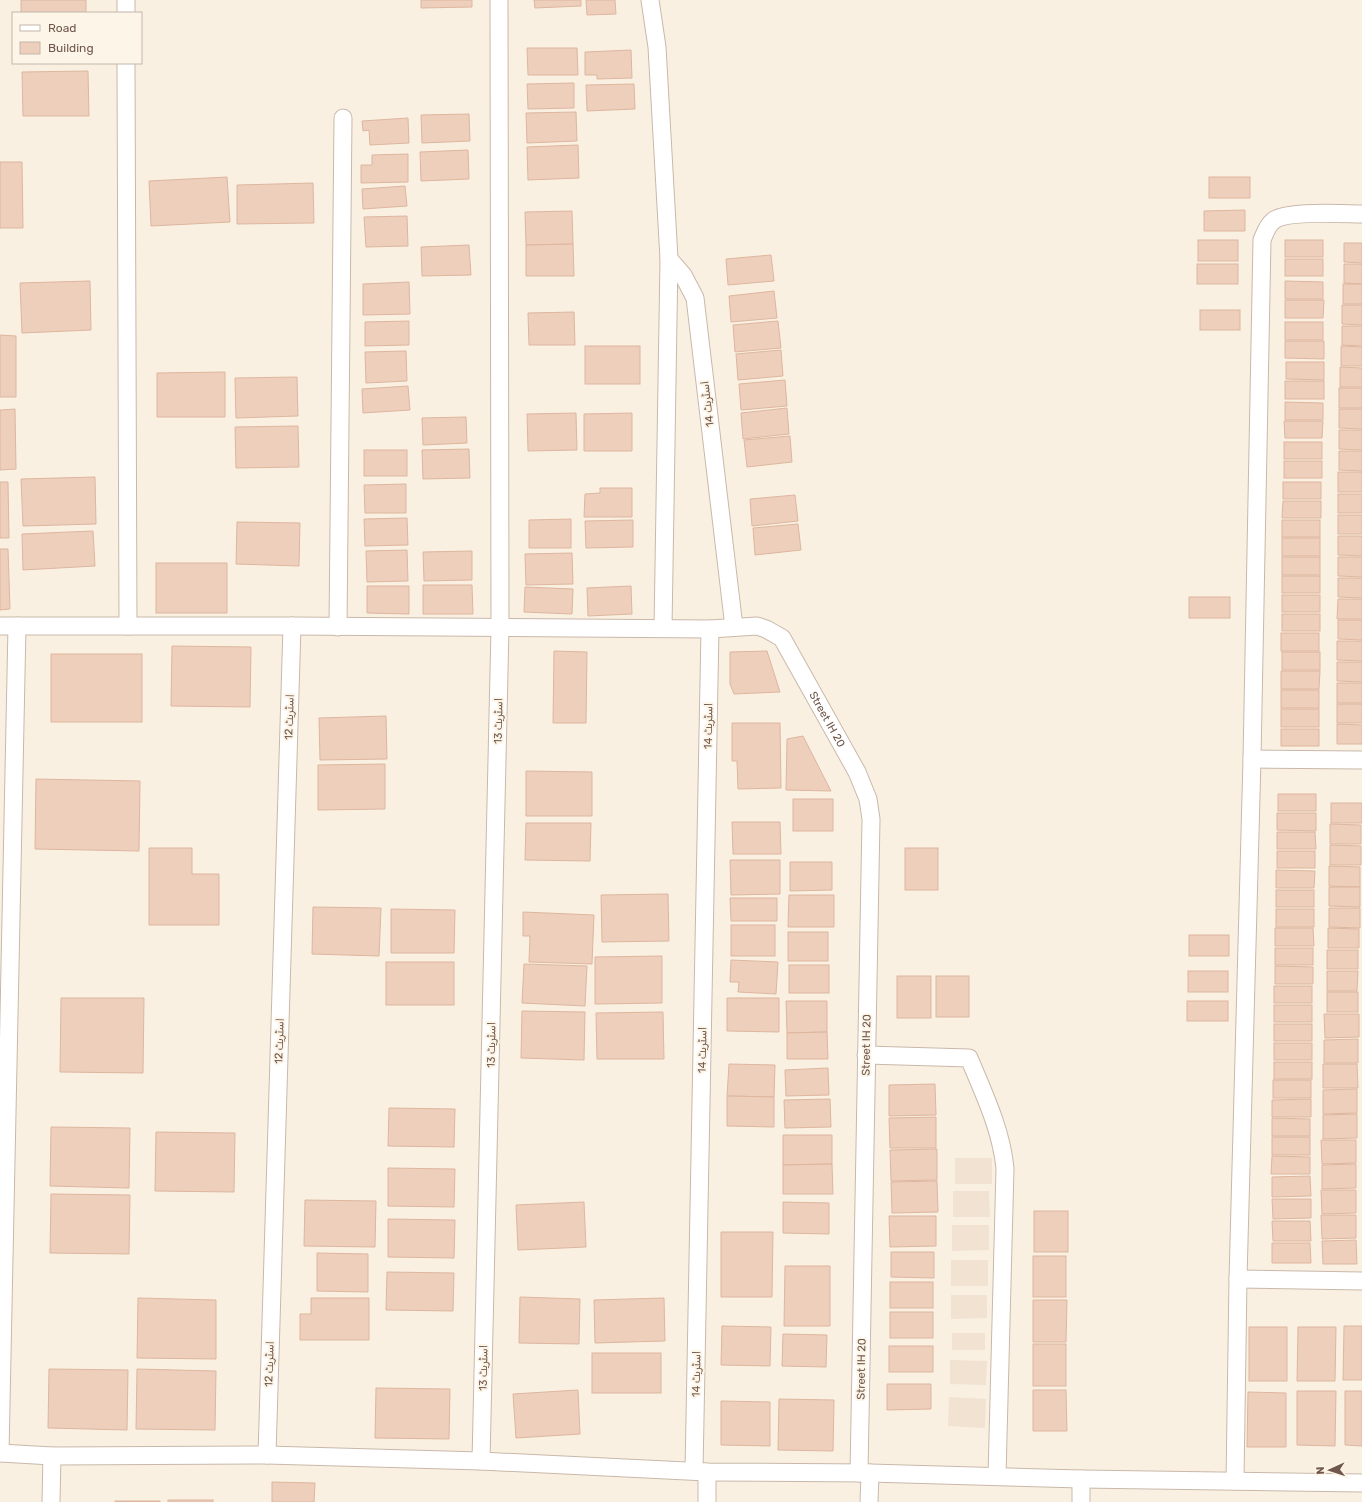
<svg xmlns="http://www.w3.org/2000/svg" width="1362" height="1502" font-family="Rubik,Cairo,sans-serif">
	<rect width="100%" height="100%" fill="#faf0e2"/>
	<g fill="#f1e2d1">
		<rect x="955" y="1158" width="37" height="26"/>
		<polygon points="953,1191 989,1191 990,1217 953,1217"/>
		<polygon points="952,1225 989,1225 989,1250 952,1251"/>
		<rect x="951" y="1260" width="37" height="26"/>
		<polygon points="951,1295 987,1295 987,1318 951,1319"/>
		<rect x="952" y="1333" width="33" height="17"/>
		<polygon points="950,1360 987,1361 986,1385 950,1384"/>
		<polygon points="949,1397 986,1399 985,1428 948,1426"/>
	</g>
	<g fill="#edcfbc" stroke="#deb69e">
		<rect x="21" y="0" width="65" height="13"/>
		<polygon points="421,0 472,0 472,7 421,8"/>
		<polygon points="534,0 581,0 581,6 535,8"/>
		<polygon points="586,0 615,0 616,14 587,15"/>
		<polygon points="527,48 577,48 578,75 528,75"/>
		<polygon points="631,50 632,78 597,79 597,75 585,75 585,52"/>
		<polygon points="88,71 89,116 23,116 22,72"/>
		<polygon points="574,83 574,108 528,109 527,84"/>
		<polygon points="634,84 635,109 587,111 586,85"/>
		<polygon points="576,112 577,141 527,143 526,113"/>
		<polygon points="469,114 470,141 422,143 421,115"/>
		<polygon points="408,118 409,143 370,145 369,130 363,131 362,121"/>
		<polygon points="578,145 579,178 528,180 527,147"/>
		<polygon points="468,150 469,179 421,181 420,152"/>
		<polygon points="408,154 408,182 361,183 361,165 372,165 372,155"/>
		<polygon points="0,162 22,162 23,228 0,228"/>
		<polygon points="227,177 230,222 151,226 149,181"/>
		<rect x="1209" y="177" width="41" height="21"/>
		<polygon points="313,183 314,223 237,224 237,185"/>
		<polygon points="405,186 407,206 363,209 362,189"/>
		<polygon points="1245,210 1245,231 1204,231 1204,211"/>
		<polygon points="572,211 573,244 526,245 525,212"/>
		<polygon points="407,216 408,246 366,247 364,217"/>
		<rect x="1198" y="240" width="40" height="21"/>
		<rect x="1285" y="240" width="38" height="17"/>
		<polygon points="1344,243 1362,243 1362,263 1344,262"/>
		<polygon points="573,244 574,276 526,276 526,245"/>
		<polygon points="469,245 471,275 422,276 421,247"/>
		<polygon points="771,255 774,281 728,285 726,259"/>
		<rect x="1285" y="259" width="38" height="17"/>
		<rect x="1197" y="264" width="41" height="20"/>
		<polygon points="1344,264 1362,264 1362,284 1344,283"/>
		<polygon points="90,281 91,330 22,333 20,283"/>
		<polygon points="1285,281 1323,282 1323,299 1285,299"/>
		<polygon points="409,282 410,314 363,315 363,284"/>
		<rect x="1343" y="284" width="19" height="20"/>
		<polygon points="774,291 777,318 731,322 729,296"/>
		<polygon points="1285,300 1324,300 1323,318 1285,318"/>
		<polygon points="1342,305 1362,305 1362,325 1342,324"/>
		<rect x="1200" y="310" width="40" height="20"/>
		<polygon points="574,312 575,345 529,345 528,313"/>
		<polygon points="409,321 409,345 365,346 365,322"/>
		<polygon points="778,321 781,348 735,352 733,325"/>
		<rect x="1285" y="322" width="38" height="18"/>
		<polygon points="1342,326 1362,326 1362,346 1342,345"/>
		<polygon points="0,335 16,336 16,397 0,397"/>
		<polygon points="1285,341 1324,341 1324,359 1285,358"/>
		<rect x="585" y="346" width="55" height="38"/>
		<polygon points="1341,346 1362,347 1362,366 1341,366"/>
		<polygon points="781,350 783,376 738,380 736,354"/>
		<polygon points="406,351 407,381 366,383 365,352"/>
		<polygon points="1286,362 1324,362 1324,380 1286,379"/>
		<polygon points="1340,367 1362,368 1362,387 1340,387"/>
		<polygon points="225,372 225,417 157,417 157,373"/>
		<polygon points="297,377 298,416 236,418 235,378"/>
		<polygon points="785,380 787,406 741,410 739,384"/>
		<rect x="1285" y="381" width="39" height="18"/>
		<polygon points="408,386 410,410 363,413 362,389"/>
		<rect x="1339" y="388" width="23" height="20"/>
		<polygon points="1285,402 1323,403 1323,420 1285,420"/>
		<polygon points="787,408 789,434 743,439 741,413"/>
		<polygon points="15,409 16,469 0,470 0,410"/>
		<polygon points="1339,409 1362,409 1362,429 1339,428"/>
		<polygon points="576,413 577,450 528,451 527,414"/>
		<polygon points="632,413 632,451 584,451 584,414"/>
		<polygon points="466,417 467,443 423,445 422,418"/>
		<polygon points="1284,421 1323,421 1322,438 1285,438"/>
		<polygon points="298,426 299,467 236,468 235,427"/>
		<polygon points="1339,430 1362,430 1362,450 1339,449"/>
		<polygon points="790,436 792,462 747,467 744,440"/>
		<rect x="1284" y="442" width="38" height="17"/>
		<polygon points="469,449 470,478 423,479 422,450"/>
		<rect x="364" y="450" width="43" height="26"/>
		<polygon points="1339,451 1362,451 1362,471 1339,470"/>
		<rect x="1284" y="461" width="38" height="17"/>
		<rect x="1338" y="472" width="24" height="20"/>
		<polygon points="95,477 96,524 23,526 21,479"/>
		<polygon points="0,482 8,482 9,538 0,538"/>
		<rect x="1283" y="482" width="38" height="17"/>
		<polygon points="406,484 406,513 365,513 364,485"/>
		<polygon points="600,488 632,488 632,517 584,517 585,494 600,493"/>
		<rect x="1338" y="494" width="24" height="19"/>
		<polygon points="795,495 798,521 752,526 750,499"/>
		<polygon points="1283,501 1321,501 1321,518 1282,518"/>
		<rect x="1338" y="515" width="24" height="19"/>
		<polygon points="407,518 408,545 365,546 364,519"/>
		<polygon points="571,519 571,548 529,548 529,520"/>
		<polygon points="633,520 633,547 586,548 585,521"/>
		<rect x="1282" y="520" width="38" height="17"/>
		<polygon points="237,522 300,523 299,566 236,564"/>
		<polygon points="798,524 801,550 755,555 753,528"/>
		<polygon points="93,531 95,566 23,570 22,534"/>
		<polygon points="1338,536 1362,536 1362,556 1338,555"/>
		<rect x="1282" y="538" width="38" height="18"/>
		<polygon points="0,549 8,549 10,609 0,610"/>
		<polygon points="407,550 408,581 367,582 366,551"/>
		<polygon points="472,551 472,580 424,581 423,552"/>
		<polygon points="572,553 573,584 526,585 525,554"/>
		<rect x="1282" y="557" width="38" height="18"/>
		<polygon points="1338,557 1362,557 1362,577 1338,576"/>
		<rect x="156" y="563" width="71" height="50"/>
		<rect x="1282" y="576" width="38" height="17"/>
		<polygon points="1338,578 1362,578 1362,598 1338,597"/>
		<polygon points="423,585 472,585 473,614 423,614"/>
		<polygon points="367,586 409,586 409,614 367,613"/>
		<polygon points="631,586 632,614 588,616 587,588"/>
		<polygon points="525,587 573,589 572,614 524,612"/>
		<rect x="1282" y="595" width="38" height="17"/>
		<rect x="1189" y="597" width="41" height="21"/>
		<polygon points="1338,599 1362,599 1362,619 1337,619"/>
		<rect x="1282" y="614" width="38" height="17"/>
		<polygon points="1338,620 1362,620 1362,640 1338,639"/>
		<rect x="1281" y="633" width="38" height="18"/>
		<polygon points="1337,641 1362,641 1362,661 1337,660"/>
		<polygon points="172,646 251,647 250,707 171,706"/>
		<polygon points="554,651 587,652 586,723 553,723"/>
		<polygon points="767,651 780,692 734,694 730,684 730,652"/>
		<rect x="1282" y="652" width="38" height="18"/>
		<rect x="51" y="654" width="91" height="68"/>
		<polygon points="1337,662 1362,662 1362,682 1337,681"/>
		<polygon points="1281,671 1320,671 1319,689 1281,689"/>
		<rect x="1337" y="683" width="25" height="20"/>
		<rect x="1281" y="690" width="38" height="18"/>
		<rect x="1337" y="704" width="25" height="19"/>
		<rect x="1281" y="709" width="38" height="18"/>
		<polygon points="386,716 387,759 320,760 319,718"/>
		<polygon points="732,723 780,723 781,788 738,789 737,761 732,761"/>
		<polygon points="1337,724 1362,725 1362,744 1337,744"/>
		<rect x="1281" y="729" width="38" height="17"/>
		<polygon points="803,736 831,791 786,790 787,739"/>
		<polygon points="385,764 385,809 318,810 318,765"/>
		<polygon points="526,771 592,772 592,816 526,816"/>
		<polygon points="36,779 140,781 139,851 35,849"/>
		<rect x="1278" y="794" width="38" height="17"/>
		<rect x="793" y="799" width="40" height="32"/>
		<rect x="1331" y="803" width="31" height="20"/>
		<polygon points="1277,813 1316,813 1316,831 1277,830"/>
		<polygon points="732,822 780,822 781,854 733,854"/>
		<polygon points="526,823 591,823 590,861 525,860"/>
		<polygon points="1330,824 1361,825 1361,844 1330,844"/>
		<polygon points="1277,832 1315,832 1316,849 1277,849"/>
		<polygon points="1330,845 1361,846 1361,865 1330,865"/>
		<polygon points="149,848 192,848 192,874 219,874 219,925 149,925"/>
		<rect x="905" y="848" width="33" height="42"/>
		<rect x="1277" y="851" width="38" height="17"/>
		<polygon points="730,860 780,860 780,894 731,895"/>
		<polygon points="790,862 832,862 832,890 790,891"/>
		<polygon points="1329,866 1360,867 1360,887 1329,886"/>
		<polygon points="1276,870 1315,871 1314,888 1276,888"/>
		<polygon points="1329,887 1360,887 1360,907 1329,906"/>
		<rect x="1276" y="890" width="38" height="17"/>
		<polygon points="668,894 669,941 602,942 601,895"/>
		<polygon points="789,895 834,895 834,927 788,927"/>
		<polygon points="730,898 777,898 777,921 731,921"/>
		<polygon points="313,907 381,908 379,956 312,954"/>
		<polygon points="1329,908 1360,908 1360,928 1329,927"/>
		<polygon points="391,909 455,910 454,953 391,953"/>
		<rect x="1276" y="909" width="38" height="18"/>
		<polygon points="523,912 594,915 592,964 529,962 530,936 523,936"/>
		<rect x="731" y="925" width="44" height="31"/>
		<polygon points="1275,928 1313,928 1314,946 1275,946"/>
		<polygon points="1328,928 1359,929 1359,948 1328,948"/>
		<rect x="788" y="932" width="40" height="29"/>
		<rect x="1189" y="935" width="40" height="21"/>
		<rect x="1275" y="948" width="38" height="17"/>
		<rect x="1327" y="950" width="31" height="19"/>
		<polygon points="662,956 662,1003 595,1004 595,957"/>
		<polygon points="731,960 778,962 776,994 738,992 739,982 730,982"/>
		<rect x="386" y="962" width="68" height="43"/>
		<polygon points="524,964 587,966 585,1006 522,1003"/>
		<rect x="789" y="965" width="40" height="28"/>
		<polygon points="1275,966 1313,967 1313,984 1275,984"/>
		<rect x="1188" y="971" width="40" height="21"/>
		<polygon points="1327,971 1358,971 1357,991 1327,991"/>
		<rect x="897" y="976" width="34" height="42"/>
		<rect x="936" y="976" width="33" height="41"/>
		<rect x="1274" y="986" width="38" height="17"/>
		<rect x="1327" y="992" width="31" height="20"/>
		<polygon points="61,998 144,998 143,1073 60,1072"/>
		<polygon points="727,998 779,998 779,1032 727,1031"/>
		<polygon points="786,1001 827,1001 827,1032 787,1033"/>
		<rect x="1187" y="1001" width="41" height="20"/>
		<rect x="1274" y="1005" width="38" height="17"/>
		<polygon points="522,1011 585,1012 584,1060 521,1058"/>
		<polygon points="663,1012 664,1059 597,1059 596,1013"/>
		<polygon points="1324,1014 1359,1014 1359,1037 1325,1038"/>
		<rect x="1274" y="1024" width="38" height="17"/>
		<polygon points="827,1032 828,1059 787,1059 787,1033"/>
		<polygon points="1358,1039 1358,1063 1324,1063 1324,1040"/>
		<rect x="1274" y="1043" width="38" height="17"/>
		<rect x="1274" y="1062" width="38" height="17"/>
		<polygon points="729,1064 775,1065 774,1097 727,1096"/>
		<polygon points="1323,1064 1357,1064 1358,1088 1323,1088"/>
		<polygon points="828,1068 829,1095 786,1096 785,1070"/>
		<rect x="1273" y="1080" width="38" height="18"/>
		<polygon points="935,1084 936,1115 889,1116 889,1085"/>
		<polygon points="1357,1089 1357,1113 1323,1114 1323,1090"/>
		<polygon points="727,1096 774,1097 774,1127 727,1126"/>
		<polygon points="830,1099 831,1127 785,1128 784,1100"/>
		<polygon points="1311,1099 1311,1117 1272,1117 1272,1100"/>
		<polygon points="389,1108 455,1109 454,1147 388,1146"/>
		<polygon points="1357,1114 1357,1138 1323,1139 1323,1115"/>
		<polygon points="936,1117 936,1148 890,1148 889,1118"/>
		<polygon points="1272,1118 1310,1119 1310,1136 1272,1136"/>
		<polygon points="51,1127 130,1128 129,1188 50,1186"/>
		<polygon points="156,1132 235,1133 234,1192 155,1191"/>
		<polygon points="783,1135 832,1135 832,1164 783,1165"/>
		<rect x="1272" y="1137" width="38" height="18"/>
		<polygon points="1321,1140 1356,1140 1356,1163 1322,1164"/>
		<polygon points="937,1149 937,1180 891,1181 890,1150"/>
		<polygon points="1272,1156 1310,1157 1310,1174 1271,1174"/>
		<polygon points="832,1164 833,1194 783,1194 783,1165"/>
		<polygon points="1356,1164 1356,1188 1322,1189 1322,1165"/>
		<polygon points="388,1168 455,1169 454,1207 388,1206"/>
		<polygon points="1310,1176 1311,1196 1272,1197 1272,1177"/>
		<polygon points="937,1181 938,1212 892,1213 891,1182"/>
		<polygon points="1321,1190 1356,1190 1356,1213 1322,1214"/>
		<polygon points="51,1194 130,1195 129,1254 50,1253"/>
		<polygon points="1272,1199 1311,1199 1311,1218 1273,1219"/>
		<polygon points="305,1200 376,1201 375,1247 304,1246"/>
		<polygon points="584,1202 586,1247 518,1250 516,1205"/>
		<polygon points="783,1202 829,1203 829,1234 783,1233"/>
		<rect x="1034" y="1211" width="34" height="41"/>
		<polygon points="1321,1215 1356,1215 1356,1238 1322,1239"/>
		<polygon points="889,1216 936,1216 936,1246 890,1247"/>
		<polygon points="388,1219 455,1220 454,1258 388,1257"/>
		<polygon points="1272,1221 1310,1221 1311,1241 1273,1241"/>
		<polygon points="721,1232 773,1232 772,1297 721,1297"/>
		<polygon points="1356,1240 1357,1264 1323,1264 1322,1241"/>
		<polygon points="1272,1243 1310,1243 1311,1263 1272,1263"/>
		<polygon points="891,1252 934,1252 934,1278 891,1277"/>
		<polygon points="317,1253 368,1254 368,1292 317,1291"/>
		<rect x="1033" y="1256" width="33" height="41"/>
		<polygon points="785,1266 830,1266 830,1326 784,1326"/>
		<polygon points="387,1272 454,1273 453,1311 386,1310"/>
		<rect x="890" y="1282" width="43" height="26"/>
		<polygon points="520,1297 580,1299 579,1344 519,1343"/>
		<polygon points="138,1298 216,1300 216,1359 137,1358"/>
		<polygon points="311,1298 369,1298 369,1340 300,1340 300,1314 311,1314"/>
		<polygon points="664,1298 665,1341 595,1343 594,1300"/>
		<polygon points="1033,1300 1067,1300 1066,1342 1033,1342"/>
		<rect x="890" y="1312" width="43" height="26"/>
		<polygon points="722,1326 771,1327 770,1366 721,1365"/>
		<polygon points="1344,1326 1362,1326 1362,1380 1343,1380"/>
		<rect x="1249" y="1327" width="38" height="54"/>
		<polygon points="1298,1327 1336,1327 1335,1381 1297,1381"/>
		<polygon points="783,1334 827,1335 826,1367 782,1366"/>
		<rect x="1033" y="1344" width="33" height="42"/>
		<rect x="889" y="1346" width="44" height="26"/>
		<rect x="592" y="1353" width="69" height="40"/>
		<polygon points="49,1369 128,1370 127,1430 48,1428"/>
		<polygon points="137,1369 216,1371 215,1430 136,1429"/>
		<polygon points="887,1384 931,1384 931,1409 887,1410"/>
		<polygon points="376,1388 450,1389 449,1439 375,1438"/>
		<polygon points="578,1390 580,1434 516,1438 513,1394"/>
		<polygon points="1033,1390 1066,1390 1067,1431 1033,1431"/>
		<polygon points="1297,1391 1336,1391 1335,1446 1297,1445"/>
		<polygon points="1345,1391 1362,1391 1362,1446 1345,1445"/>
		<polygon points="1248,1392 1286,1393 1286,1447 1247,1447"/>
		<polygon points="779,1399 834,1400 833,1451 778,1450"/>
		<polygon points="721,1401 770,1402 770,1446 721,1445"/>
		<polygon points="272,1482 315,1483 314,1502 272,1502"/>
		<rect x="168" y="1500" width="45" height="2"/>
		<rect x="115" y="1501" width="45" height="1"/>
	</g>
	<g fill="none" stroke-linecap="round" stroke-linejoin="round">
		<defs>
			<g id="minor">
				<polyline points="126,0 126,13"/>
				<polyline points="650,0 657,47 669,259 663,628"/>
				<polyline points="126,63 128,626"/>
				<polyline points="669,259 683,275 695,298 734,627"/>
				<path id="s1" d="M 0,626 L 292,626 L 710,629 L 757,626 L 766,629 L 782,638 L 857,772 L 868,799 L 871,819 L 859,1473"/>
				<polyline points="338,627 343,118"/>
				<polyline points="1252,759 1362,760"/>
				<path d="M 866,1055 L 969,1058 C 984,1094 1001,1129 1005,1168 L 997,1476"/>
				<polyline points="1238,1279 1362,1281"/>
				<polyline points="0,1453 52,1456 267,1455 481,1461 707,1472 870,1473 1081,1479 1362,1483"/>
				<polyline points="0,1453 17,626"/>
				<polyline points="267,1455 292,626"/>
				<polyline points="481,1461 500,628 499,0"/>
				<polyline points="694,1471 710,629"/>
				<path d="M 1235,1481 L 1238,1279 L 1252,759 L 1262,240 C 1265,233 1267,226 1273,221 C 1285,210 1344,214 1362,214"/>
				<polyline points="51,1502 52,1456"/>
				<polyline points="707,1502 707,1472"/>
				<polyline points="869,1502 870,1473"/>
				<polyline points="1081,1502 1081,1479"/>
			</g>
		</defs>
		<use href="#minor" stroke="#c9b8aa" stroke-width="19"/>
		<use href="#minor" stroke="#fff" stroke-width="17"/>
	</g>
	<g text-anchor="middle" stroke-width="4" stroke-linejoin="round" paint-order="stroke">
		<g font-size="11" fill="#6f574b" stroke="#fdf5e8">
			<text transform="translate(707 404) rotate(-97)" y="4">اسٹریٹ 14</text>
			<text transform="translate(289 717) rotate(-88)" y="4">اسٹریٹ 12</text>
			<text dy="4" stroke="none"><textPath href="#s1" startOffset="878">Street IH 20</textPath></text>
			<text transform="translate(498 721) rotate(-89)" y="4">اسٹریٹ 13</text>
			<text transform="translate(708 726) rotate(-89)" y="4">اسٹریٹ 14</text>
			<text transform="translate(279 1041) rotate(-88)" y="4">اسٹریٹ 12</text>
			<text transform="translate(491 1045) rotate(-89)" y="4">اسٹریٹ 13</text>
			<text transform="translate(866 1045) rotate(-89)" y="4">Street IH 20</text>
			<text transform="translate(702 1050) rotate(-89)" y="4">اسٹریٹ 14</text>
			<text transform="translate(269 1364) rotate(-88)" y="4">اسٹریٹ 12</text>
			<text transform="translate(483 1368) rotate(-89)" y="4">اسٹریٹ 13</text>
			<text transform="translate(861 1369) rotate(-89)" y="4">Street IH 20</text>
			<text transform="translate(696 1374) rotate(-89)" y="4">اسٹریٹ 14</text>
		</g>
	</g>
	<rect x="12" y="12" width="130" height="52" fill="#fdf5e8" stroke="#c4b6a9"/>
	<rect x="20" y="25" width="20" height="6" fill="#ffffff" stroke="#c4b6a9"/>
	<text x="48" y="32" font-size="12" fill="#6f574b">Road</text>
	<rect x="20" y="42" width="20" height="12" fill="#edcfbc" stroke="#c4b6a9"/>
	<text x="48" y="52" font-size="12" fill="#6f574b">Building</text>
	<g transform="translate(1330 1470) rotate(267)" stroke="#fdf5e8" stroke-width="3" paint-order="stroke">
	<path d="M0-3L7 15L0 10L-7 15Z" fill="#6f574b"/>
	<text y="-6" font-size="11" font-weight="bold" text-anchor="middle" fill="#6f574b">N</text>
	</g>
</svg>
